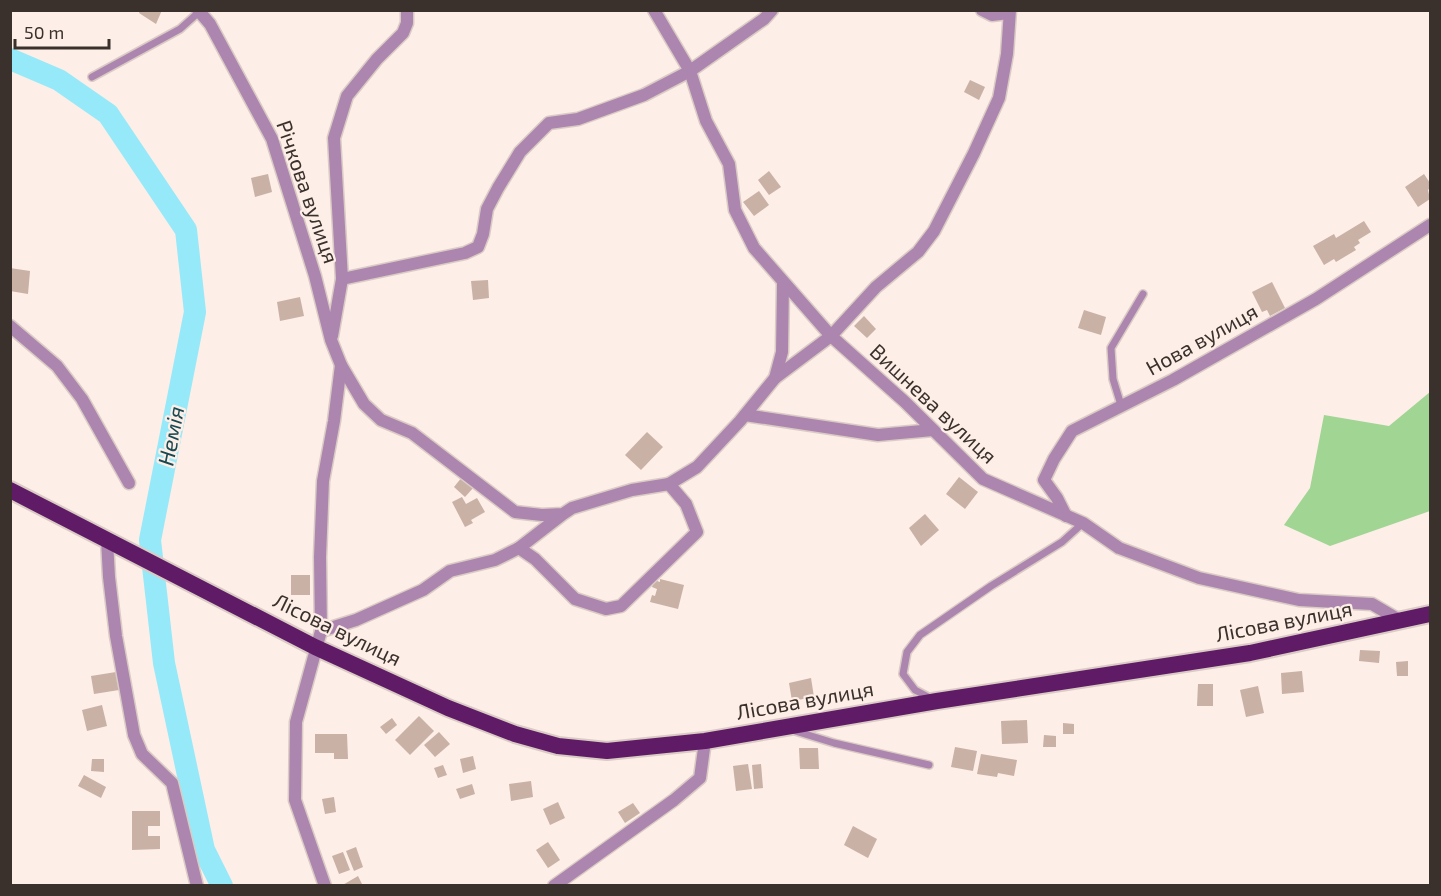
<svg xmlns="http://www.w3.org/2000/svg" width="1441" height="896" font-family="'Exo 2',sans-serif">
	<rect width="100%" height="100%" fill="#fdeee7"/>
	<polygon fill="#a0d594" points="1430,392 1430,511 1330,546 1284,525 1310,488 1324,415 1389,426"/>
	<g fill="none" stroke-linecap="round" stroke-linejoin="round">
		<polyline stroke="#95e9f9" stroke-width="22" points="10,59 59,80 108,114 186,230 195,312 150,540 164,663 204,850 222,886"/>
	</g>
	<g fill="#c9b1a5">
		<polygon points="140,10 162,10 156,24 139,13"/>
		<polygon points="970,80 985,87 979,100 964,92"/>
		<polygon points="769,171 781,187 769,195 758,180"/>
		<polygon points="268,174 272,192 255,197 251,178"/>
		<polygon points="1424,174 1430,183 1430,188 1428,190 1430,199 1418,207 1405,187"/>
		<polygon points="759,191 769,205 754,216 743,202"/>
		<polygon points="1364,221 1371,232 1358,240 1360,243 1354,247 1356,250 1336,262 1334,259 1324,265 1313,246 1334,234 1336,238"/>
		<polygon points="10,268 30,271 28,294 10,291"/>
		<polygon points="488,280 489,298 473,300 471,281"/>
		<polygon points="1272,282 1285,308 1270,316 1267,310 1262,312 1252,292"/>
		<polygon points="300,297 304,316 280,321 277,302"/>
		<polygon points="1084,310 1106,317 1101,335 1078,328"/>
		<polygon points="864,316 876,329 867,338 854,326"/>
		<polygon points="647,432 663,447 641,470 625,455"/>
		<polygon points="462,477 474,487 465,497 454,487"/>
		<polygon points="959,477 978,492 965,509 946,494"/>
		<polygon points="462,497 466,504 477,498 485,512 471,520 473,523 465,527 452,502"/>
		<polygon points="925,514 939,530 921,546 909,528"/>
		<rect x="291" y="575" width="19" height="20"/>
		<polygon points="660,579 684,585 678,609 650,602 652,595 655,596 657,589 652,587 654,580 660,582"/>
		<polygon points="1360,650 1380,651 1379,663 1359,661"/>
		<polygon points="1408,661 1408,676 1397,676 1396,662"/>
		<polygon points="1302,671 1304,692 1282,694 1281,673"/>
		<polygon points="116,672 119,690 94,694 91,676"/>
		<polygon points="811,678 814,697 792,701 789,683"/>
		<polygon points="1198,684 1213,684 1213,706 1197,706"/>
		<polygon points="1258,686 1264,713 1246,717 1240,690"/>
		<polygon points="102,705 107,726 87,731 82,710"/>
		<polygon points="419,716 434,731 410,755 395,740"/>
		<polygon points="392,718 397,725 386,734 380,727"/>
		<polygon points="1027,720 1028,743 1002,744 1001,721"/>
		<polygon points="1063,723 1074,724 1074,734 1063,734"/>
		<polygon points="439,732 450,744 435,757 424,745"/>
		<polygon points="315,734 347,734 348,759 334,759 334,753 315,753"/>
		<polygon points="1044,735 1056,736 1056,747 1043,747"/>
		<polygon points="955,747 977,751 973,771 951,767"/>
		<polygon points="799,748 818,748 819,769 800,769"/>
		<polygon points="981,754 1017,760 1014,776 998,773 997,777 977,774"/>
		<polygon points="473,756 476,769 463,773 460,759"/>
		<polygon points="92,759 104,759 104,772 91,771"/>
		<polygon points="748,764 752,789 736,791 733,766"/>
		<polygon points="761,764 763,788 754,789 752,765"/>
		<polygon points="443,765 447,775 438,778 434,768"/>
		<polygon points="84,775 106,787 101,798 78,786"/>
		<polygon points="531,781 533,797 511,801 509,784"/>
		<polygon points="472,784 475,794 460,799 456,789"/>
		<polygon points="334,797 336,812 325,814 322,799"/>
		<polygon points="558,802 565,818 550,825 543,809"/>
		<polygon points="633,803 640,813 625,823 618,812"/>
		<polygon points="132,811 160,811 160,826 148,826 148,836 160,836 160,849 132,850"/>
		<polygon points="853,826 877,839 868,858 844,845"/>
		<polygon points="548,842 560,860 548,868 536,850"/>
		<polygon points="356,847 363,867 354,871 346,851"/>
		<polygon points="343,852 350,870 339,874 332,856"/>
		<polygon points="358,876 363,886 341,886"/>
	</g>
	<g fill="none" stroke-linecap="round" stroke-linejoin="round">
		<defs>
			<g id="service">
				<polyline points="92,77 180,29 199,12"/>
				<polyline points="1121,405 1113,379 1111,348 1143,294"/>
				<polyline points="930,698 915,690 903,674 907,652 920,635 991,586 1062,542 1083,523"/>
				<polyline points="792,730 834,743 929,765"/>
			</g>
			<g id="minor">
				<polyline points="198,10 210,24 272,139 315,276 331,340 341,365 364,404 381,420 412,433 515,512 542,515 563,514 572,508 632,490 669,484 686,504 697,532 621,606 606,609 575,599 535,559 519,548 563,514"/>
				<polyline points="654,10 690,71 706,121 729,164 735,210 754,248 831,336 905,402 983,479 1083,523 1119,548 1199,578 1299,600 1372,604 1401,621"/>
				<polyline points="982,10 992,15 1009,13"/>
				<polyline points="342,279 465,253 478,247 483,234 487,209 498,188 520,152 549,123 578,119 644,95 690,71 764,19 772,10"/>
				<polyline points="10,326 57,366 82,399 129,483"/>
				<polyline points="332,336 342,279 334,138 347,96 377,59 403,33 407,23 407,10"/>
				<polyline points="775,378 831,336 876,287 918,252 934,231 974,153 999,98 1007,54 1010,10"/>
				<polyline points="745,415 878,435 933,430"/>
				<polyline points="669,484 697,467 740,421 775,378 782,352 783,283"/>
				<polyline points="1066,516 1057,498 1044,480 1054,459 1072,431 1173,380 1316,299 1430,225"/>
				<polyline points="107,540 109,577 116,636 134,735 142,754 172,783 197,886"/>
				<polyline points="321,631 356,620 423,590 450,571 495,560 519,548"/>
				<polyline points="325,886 295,800 296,722 321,631 320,557 323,481 334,421 341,365"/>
				<polyline points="554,886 674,800 700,778 705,741"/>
			</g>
			<polyline id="trunk" points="10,490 315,647 448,708 515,734 558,746 607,751 705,741 937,701 1250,653 1430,614"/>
		</defs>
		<use href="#service" stroke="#daccc5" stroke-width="10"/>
		<use href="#minor" stroke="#daccc5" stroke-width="15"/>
		<use href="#trunk" stroke="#daccc5" stroke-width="20"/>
		<use href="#service" stroke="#ad86b0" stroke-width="7"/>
		<use href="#minor" stroke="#ad86b0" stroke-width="12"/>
		<use href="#trunk" stroke="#601b66" stroke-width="16"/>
	</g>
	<g text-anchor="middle" stroke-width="4.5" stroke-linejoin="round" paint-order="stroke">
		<g font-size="21" fill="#3a312c" stroke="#fdeee7">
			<text transform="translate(307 192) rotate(71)" y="7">Річкова вулиця</text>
			<text transform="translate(1202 340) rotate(-29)" y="7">Нова вулиця</text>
			<text transform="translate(933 404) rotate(43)" y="7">Вишнева вулиця</text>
			<text transform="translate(1284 622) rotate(-11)" y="7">Лісова вулиця</text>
			<text transform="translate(337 630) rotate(26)" y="7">Лісова вулиця</text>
			<text transform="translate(805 701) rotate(-10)" y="7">Лісова вулиця</text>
		</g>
		<g font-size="22" font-style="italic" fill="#164951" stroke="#fdeee7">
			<text transform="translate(171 436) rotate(-79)" y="8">Немія</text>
		</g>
	</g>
	<rect width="1441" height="896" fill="none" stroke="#3a312c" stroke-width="24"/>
	<path d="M15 39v9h94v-9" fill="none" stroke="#3a312c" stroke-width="3"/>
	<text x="24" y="39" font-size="18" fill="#3a312c" stroke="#fdeee7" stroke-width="4.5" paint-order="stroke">50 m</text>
</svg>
